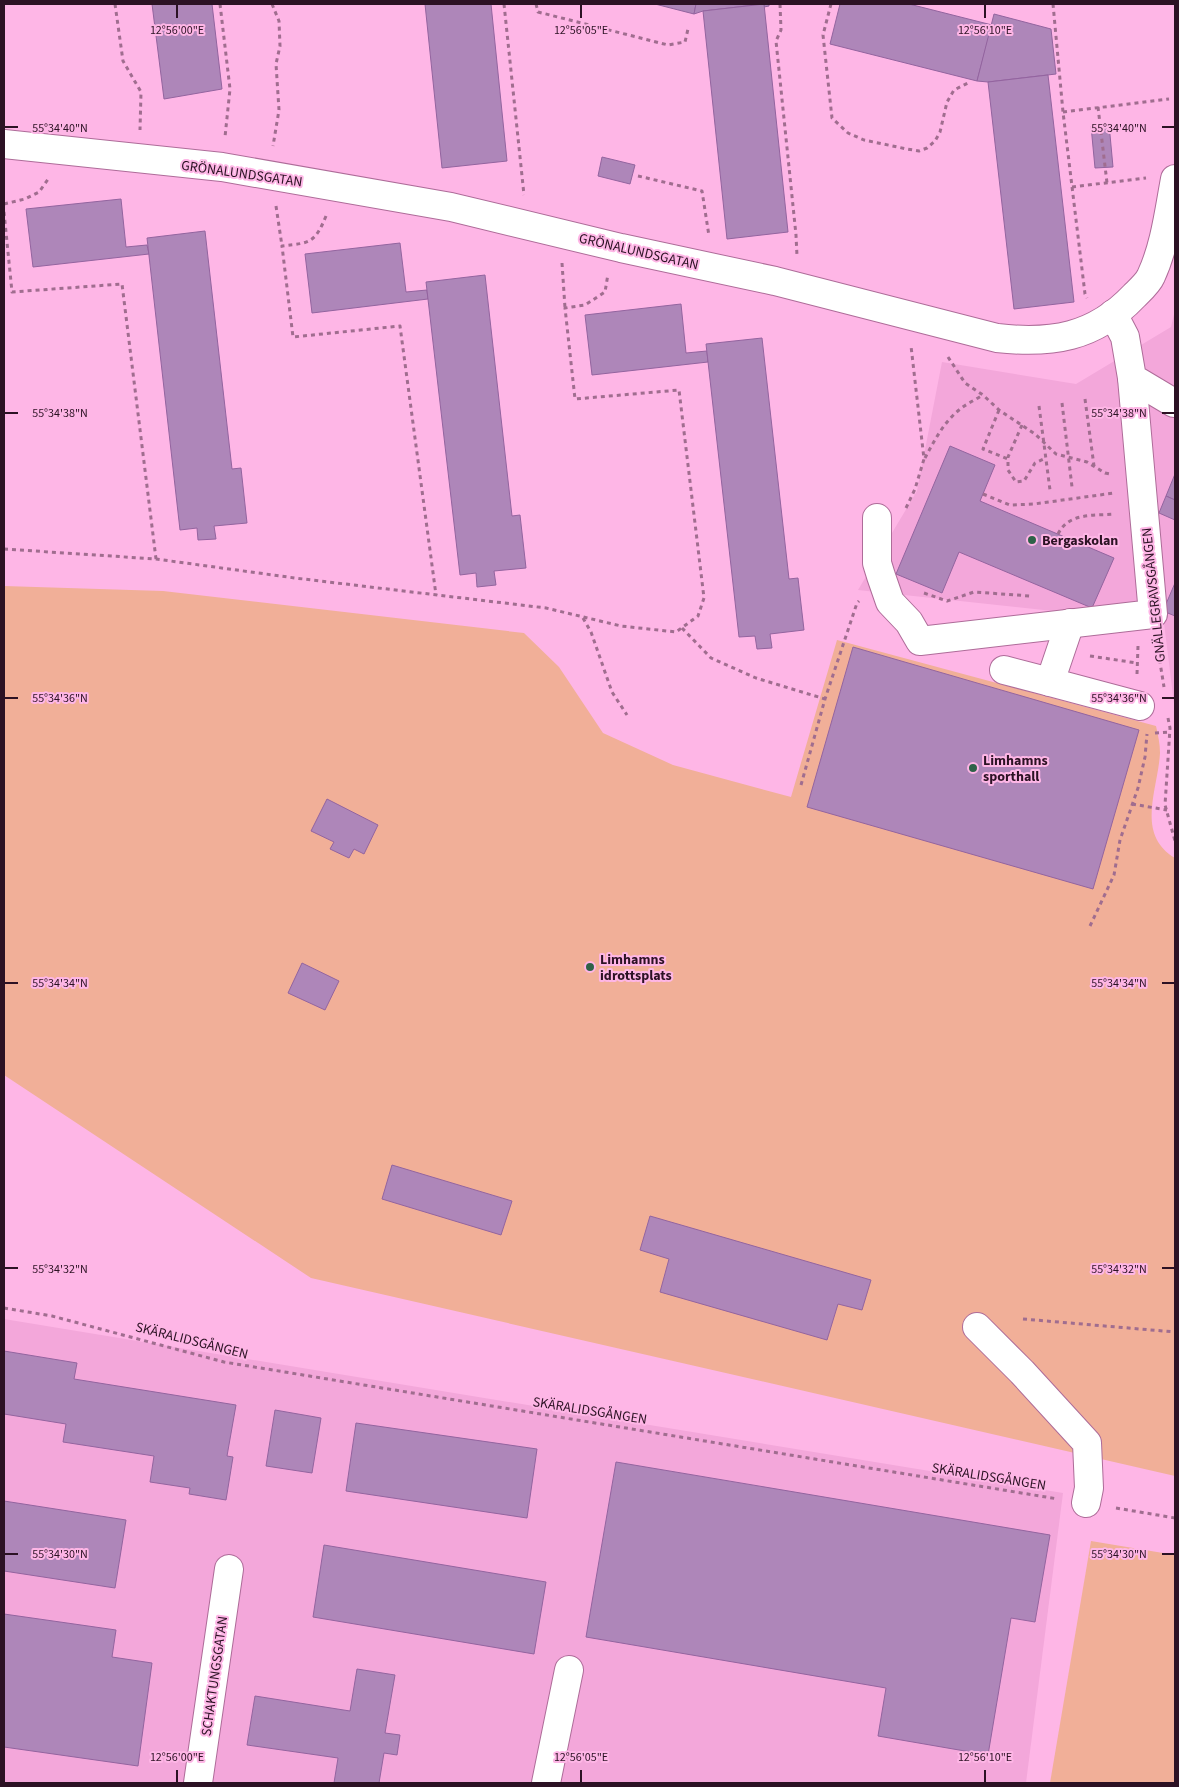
<svg xmlns="http://www.w3.org/2000/svg" width="1179" height="1787" font-family="'Source Sans 3',sans-serif">
	<rect width="100%" height="100%" fill="#feb6e6"/>
	<g fill="#f3a7da">
		<polygon points="1175,310 1175,712 1164,623 858,590 917,491 942,362 1076,384 1171,327"/>
		<polygon points="4,1319 1063,1493 1026,1783 4,1783"/>
	</g>
	<g fill="#f1af98">
		<path d="M 4,586 L 163,591 L 524,633 L 559,667 L 603,733 L 673,765 L 791,797 L 837,640 L 1156,726 C 1158,735 1160,744 1160,753 C 1158,790 1135,834 1175,858 L 1175,1476 L 311,1278 L 4,1075 Z"/>
		<polygon points="1091,1541 1175,1555 1175,1783 1050,1783"/>
	</g>
	<g fill="#ae86b9" stroke="#93649f">
		<polygon points="152,4 212,4 222,89 164,99"/>
		<polygon points="425,4 491,4 507,161 442,168"/>
		<polygon points="655,4 696,4 694,14"/>
		<polygon points="696,4 769,4 769,6 764,7 764,4 703,11 694,14"/>
		<polygon points="764,4 788,232 727,239 703,11"/>
		<polygon points="840,4 909,4 992,25 977,81 830,44"/>
		<polygon points="994,14 1051,29 1056,74 988,82 977,81"/>
		<polygon points="1048,75 1074,302 1014,309 988,82"/>
		<polygon points="1109,124 1113,167 1095,168 1091,126"/>
		<polygon points="602,157 635,165 630,184 598,176"/>
		<polygon points="121,199 126,247 147,245 149,254 33,267 26,209"/>
		<polygon points="205,231 232,469 241,468 247,523 214,526 216,539 198,540 197,528 180,530 147,238"/>
		<polygon points="400,243 406,292 427,290 428,299 312,313 305,254"/>
		<polygon points="485,275 512,516 520,515 526,568 494,571 496,585 477,587 476,573 460,575 426,282"/>
		<polygon points="681,304 686,353 707,351 708,362 592,375 585,315"/>
		<polygon points="762,338 789,579 798,578 804,630 770,634 772,648 757,649 755,636 739,637 706,344"/>
		<polygon points="950,446 995,465 980,501 1114,558 1092,608 959,552 942,593 896,574"/>
		<polygon points="1175,474 1175,500 1166,496"/>
		<polygon points="1166,496 1175,500 1175,520 1159,513"/>
		<polygon points="1175,583 1175,616 1163,611"/>
		<polygon points="853,647 1139,730 1093,889 807,807"/>
		<polygon points="327,799 378,825 364,854 354,849 349,858 330,849 334,842 311,831"/>
		<polygon points="302,963 339,981 325,1010 288,993"/>
		<polygon points="392,1165 512,1201 501,1235 382,1199"/>
		<polygon points="650,1216 871,1280 862,1310 838,1304 827,1340 660,1292 669,1259 640,1250"/>
		<polygon points="4,1351 77,1363 74,1379 236,1405 227,1456 233,1457 226,1500 189,1494 190,1488 150,1482 154,1456 63,1442 66,1424 4,1414"/>
		<polygon points="275,1410 321,1418 312,1473 266,1466"/>
		<polygon points="356,1423 537,1449 527,1518 346,1491"/>
		<polygon points="616,1462 1050,1535 1035,1622 1011,1618 988,1755 878,1736 886,1688 586,1637"/>
		<polygon points="4,1501 126,1520 115,1588 4,1571"/>
		<polygon points="324,1545 546,1582 534,1654 313,1617"/>
		<polygon points="4,1614 116,1630 112,1657 152,1663 138,1766 4,1747"/>
		<polygon points="357,1669 395,1675 385,1733 400,1735 397,1755 384,1753 379,1783 334,1783 338,1758 247,1745 255,1696 350,1711"/>
	</g>
	<g fill="none" stroke-linecap="round" stroke-linejoin="round">
		<defs>
			<g id="minor">
				<path d="M 4,144 L 222,167 L 451,207 L 621,248 L 775,281 L 997,338 C 1051,344 1094,338 1134,296 C 1140,290 1148,283 1151,276 C 1165,246 1169,211 1175,179"/>
				<polyline points="1113,314 1125,337 1132,378 1174,403"/>
				<polyline points="877,518 877,563 881,576 890,602 909,622 920,641 1153,614 1132,378"/>
				<polyline points="1070,623 1050,682 1140,706"/>
				<polyline points="1004,670 1050,682"/>
				<polyline points="977,1327 1022,1372 1087,1443 1089,1488 1086,1503"/>
				<polyline points="198,1783 229,1569"/>
				<polyline points="546,1783 569,1670"/>
			</g>
		</defs>
		<use href="#minor" stroke="#ae6c99" stroke-width="30"/>
		<g stroke="#a06d8f" stroke-width="3" stroke-dasharray="4 4" stroke-linecap="butt">
			<polyline points="115,4 123,61 141,92 140,130"/>
			<polyline points="220,4 230,89 225,137"/>
			<polyline points="272,4 279,21 280,46 276,64 279,110 273,146"/>
			<polyline points="504,4 524,195"/>
			<polyline points="536,4 538,12 668,45 685,42 688,29"/>
			<polyline points="780,4 781,30 776,41 796,235 797,256"/>
			<polyline points="831,4 823,35 832,118 848,133 864,140 907,149 919,151 927,148 935,141 940,132 947,102 954,90 970,82"/>
			<polyline points="1053,4 1063,112 1085,294 1087,298"/>
			<polyline points="1098,107 1107,183"/>
			<polyline points="1063,112 1169,99"/>
			<polyline points="638,176 702,191 709,236"/>
			<polyline points="1072,187 1146,178"/>
			<polyline points="4,204 25,199 39,192 49,178"/>
			<polyline points="276,206 282,246"/>
			<polyline points="4,212 12,292 122,284 156,559"/>
			<path d="M 326,216 C 315,243 310,243 282,246 L 293,337 L 400,326 L 436,595"/>
			<polyline points="562,263 565,308"/>
			<polyline points="948,357 965,383 983,395 999,410 1035,434 1056,454 1087,462 1105,473 1110,474"/>
			<polyline points="1085,399 1094,466"/>
			<polyline points="1062,403 1072,487"/>
			<polyline points="1039,406 1050,490"/>
			<polyline points="999,410 983,449 1008,459"/>
			<polyline points="1022,425 1008,457 1008,470 1016,482 1024,481 1035,463 1046,458"/>
			<path d="M 925,458 C 934,441 944,422 959,410 C 966,404 975,400 983,395"/>
			<polyline points="983,494 1010,505 1034,504 1114,493"/>
			<polyline points="906,508 915,489 924,459 911,346"/>
			<path d="M 1058,534 C 1069,512 1094,516 1115,514"/>
			<polyline points="4,549 156,559 295,578 546,608 621,626 676,632 698,616 704,598 679,390 575,399 565,308 585,305 605,292 608,274"/>
			<polyline points="924,593 947,601 974,592 1030,596"/>
			<polyline points="583,618 591,632 612,692 627,715"/>
			<polyline points="682,628 711,658 756,678 825,699"/>
			<polyline points="1157,644 1164,687"/>
			<polyline points="1090,656 1137,663"/>
			<polyline points="1137,674 1138,646"/>
			<polyline points="1168,718 1170,728 1165,805 1175,841"/>
			<polyline points="1155,733 1169,732"/>
			<polyline points="801,785 825,699 857,603 859,601"/>
			<polyline points="1132,804 1167,810"/>
			<polyline points="1090,926 1114,875 1120,840 1138,788 1145,757 1147,734"/>
			<polyline points="4,1308 52,1316 224,1362 1058,1499"/>
			<polyline points="1023,1319 1175,1332"/>
			<polyline points="1116,1508 1175,1518"/>
		</g>
		<use href="#minor" stroke="#fff" stroke-width="28"/>
	</g>
	<path fill="none" stroke="#2c1224" stroke-width="2" d="M 177,5 L 177,18M 581,5 L 581,18M 985,5 L 985,18M 5,127 L 18,127M 1162,127 L 1174,127M 5,413 L 18,413M 1162,413 L 1174,413M 5,698 L 18,698M 1162,698 L 1174,698M 5,983 L 18,983M 1162,983 L 1174,983M 5,1268 L 18,1268M 1162,1268 L 1174,1268M 5,1554 L 18,1554M 1162,1554 L 1174,1554M 177,1770 L 177,1782M 581,1770 L 581,1782M 985,1770 L 985,1782"/>
	<g fill="#2e6248" stroke="#feb6e6" stroke-width="2">
		<circle cx="1032" cy="540" r="5"/>
		<circle cx="973" cy="768" r="5"/>
		<circle cx="590" cy="967" r="5"/>
	</g>
	<g text-anchor="middle" stroke-width="4" stroke-linejoin="round" paint-order="stroke">
		<g font-size="14" fill="#2c1224" stroke="#feb6e6">
			<text transform="translate(242 173) rotate(8)" y="5">GRÖNALUNDSGATAN</text>
			<text transform="translate(639 251) rotate(13)" y="5">GRÖNALUNDSGATAN</text>
			<text transform="translate(1153 595) rotate(-96)" y="5">GNÄLLEGRAVSGÅNGEN</text>
			<text transform="translate(192 1340) rotate(14)" y="5">SKÄRALIDSGÅNGEN</text>
			<text transform="translate(590 1410) rotate(9)" y="5">SKÄRALIDSGÅNGEN</text>
			<text transform="translate(989 1476) rotate(9)" y="5">SKÄRALIDSGÅNGEN</text>
			<text transform="translate(214 1676) rotate(-82)" y="5">SCHAKTUNGSGATAN</text>
		</g>
		<g font-size="14" font-weight="bold" fill="#2c1224" stroke="#feb6e6" text-anchor="start">
			<text x="1042" y="545">Bergaskolan</text>
			<text x="983" y="765">Limhamns<tspan x="983" dy="16">sporthall</tspan></text>
			<text x="600" y="964">Limhamns<tspan x="600" dy="16">idrottsplats</tspan></text>
		</g>
	</g>
	<g font-size="12" text-anchor="middle" fill="#2c1224" stroke="#feb6e6" stroke-width="4" stroke-linejoin="round" paint-order="stroke">
		<text x="177" y="34">12°56'00"E</text>
		<text x="581" y="34">12°56'05"E</text>
		<text x="985" y="34">12°56'10"E</text>
		<text x="60" y="132">55°34'40"N</text>
		<text x="1119" y="132">55°34'40"N</text>
		<text x="60" y="417">55°34'38"N</text>
		<text x="1119" y="417">55°34'38"N</text>
		<text x="60" y="702">55°34'36"N</text>
		<text x="1119" y="702">55°34'36"N</text>
		<text x="60" y="987">55°34'34"N</text>
		<text x="1119" y="987">55°34'34"N</text>
		<text x="60" y="1273">55°34'32"N</text>
		<text x="1119" y="1273">55°34'32"N</text>
		<text x="60" y="1558">55°34'30"N</text>
		<text x="1119" y="1558">55°34'30"N</text>
		<text x="177" y="1761">12°56'00"E</text>
		<text x="581" y="1761">12°56'05"E</text>
		<text x="985" y="1761">12°56'10"E</text>
	</g>
	<rect width="1179" height="1787" fill="none" stroke="#2c1224" stroke-width="10"/>
</svg>
